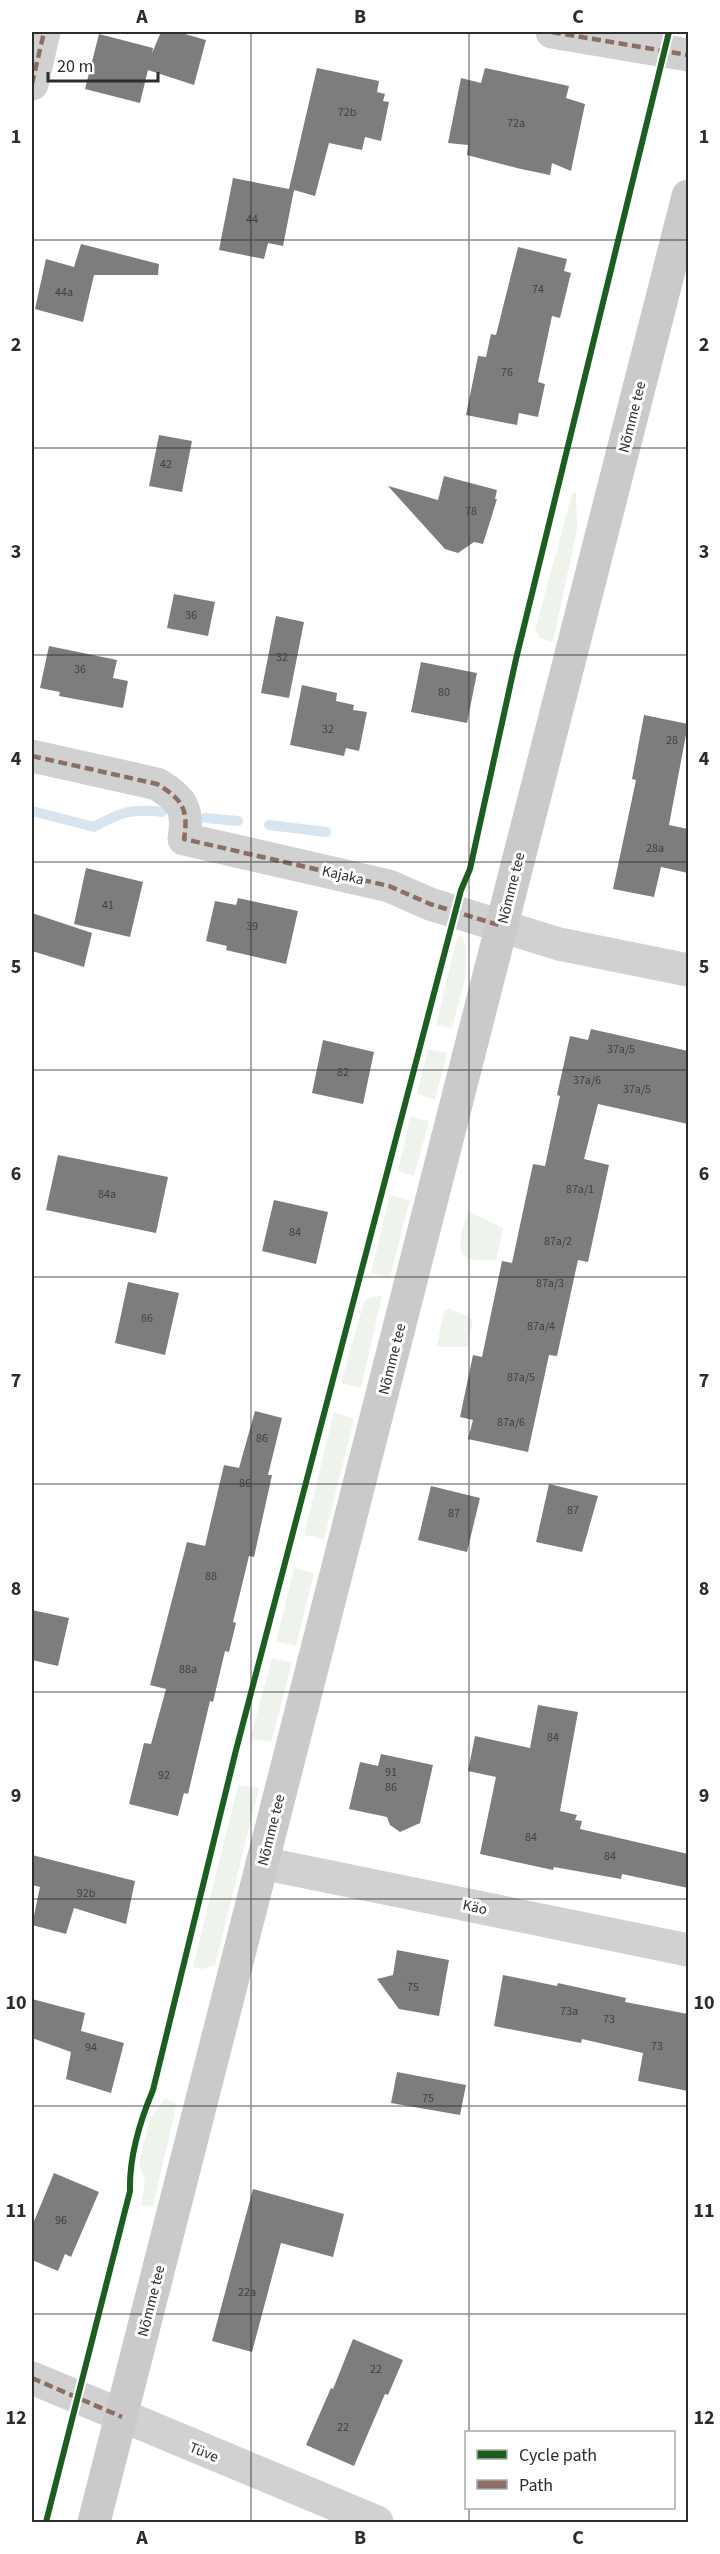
<svg xmlns="http://www.w3.org/2000/svg" width="720" height="2554" font-family="'Source Sans 3',sans-serif">
	<rect width="100%" height="100%" fill="#fff"/>
	<g fill="#eef3eb">
		<polygon points="576,492 577,529 553,642 540,638 535,630 572,494"/>
		<path d="M 461,934 C 475,963 459,999 452,1028 L 436,1025 L 456,942 Z"/>
		<polygon points="428,1049 447,1053 435,1100 417,1094"/>
		<polygon points="410,1117 429,1121 414,1176 398,1171"/>
		<polygon points="390,1195 410,1200 390,1277 371,1273"/>
		<path d="M 468,1211 L 503,1228 L 496,1260 C 488,1260 478,1261 471,1259 C 451,1254 465,1224 468,1211 Z"/>
		<polygon points="382,1296 361,1388 341,1383 364,1302 369,1298"/>
		<polygon points="449,1308 473,1319 468,1347 441,1347 437,1345 444,1312"/>
		<polygon points="334,1412 354,1419 324,1539 304,1535"/>
		<polygon points="294,1568 314,1573 296,1646 276,1641"/>
		<polygon points="272,1658 292,1663 271,1742 250,1739"/>
		<polygon points="238,1785 259,1788 215,1965 202,1969 193,1967"/>
		<polygon points="165,2099 177,2103 153,2206 141,2205 145,2181 139,2163 150,2119"/>
	</g>
	<g fill="none" stroke-linecap="round" stroke-linejoin="round">
		<g stroke="#d7e5f0" stroke-width="10">
			<path d="M 32,811 L 94,827 C 120,812 133,808 162,812"/>
			<polyline points="205,818 238,821"/>
			<polyline points="269,825 326,832"/>
		</g>
	</g>
	<g fill="#7d7d7d">
		<polygon points="161,32 178,32 206,40 194,85 148,70 140,103 85,89 99,34 153,48 152,53"/>
		<polygon points="317,68 379,81 377,92 385,94 383,101 389,102 381,141 365,137 362,150 329,143 315,196 294,190 283,246 268,243 264,259 219,250 233,178 294,190 289,189"/>
		<polygon points="485,68 569,86 566,98 585,104 571,171 552,163 550,175 521,169 467,155 468,145 448,143 461,78 481,83"/>
		<polygon points="81,244 159,264 158,275 94,275 83,322 35,309 46,259 74,267"/>
		<polygon points="518,247 567,259 564,271 571,273 560,318 552,316 538,382 545,384 538,417 519,413 517,425 466,415 478,356 486,357 491,334 496,335"/>
		<polygon points="159,435 192,441 182,492 149,486"/>
		<polygon points="444,476 497,490 495,499 497,499 483,544 474,542 458,553 445,549 388,486 438,500"/>
		<polygon points="174,594 215,602 208,636 167,628"/>
		<polygon points="276,616 304,622 289,698 261,693"/>
		<polygon points="49,646 117,660 113,678 128,681 123,708 59,696 60,692 40,688"/>
		<polygon points="421,662 477,673 467,723 411,712"/>
		<polygon points="302,685 337,693 336,701 354,705 353,710 367,712 359,751 346,748 344,756 290,745"/>
		<polygon points="644,715 688,724 669,825 688,829 688,873 661,867 654,897 613,889 636,780 632,779"/>
		<polygon points="86,868 143,882 130,937 74,924"/>
		<polygon points="238,898 298,911 286,964 226,950 227,946 206,941 215,901 236,905"/>
		<polygon points="32,913 92,933 84,967 32,951"/>
		<polygon points="591,1029 688,1051 688,1124 598,1104 584,1159 609,1165 588,1262 578,1260 557,1356 549,1355 528,1452 468,1439 473,1420 460,1417 473,1355 482,1357 502,1261 512,1263 533,1164 545,1166 560,1096 557,1095 570,1036 588,1040"/>
		<polygon points="323,1040 374,1052 363,1104 312,1093"/>
		<polygon points="58,1155 168,1177 156,1233 46,1210"/>
		<polygon points="274,1200 328,1212 316,1264 262,1251"/>
		<polygon points="128,1282 179,1293 165,1355 115,1343"/>
		<polygon points="255,1411 282,1418 268,1475 272,1475 254,1557 249,1556 233,1622 236,1623 229,1652 225,1651 213,1702 210,1701 188,1794 184,1793 178,1816 129,1804 144,1743 151,1744 166,1689 150,1685 187,1542 205,1546 224,1465 239,1468"/>
		<polygon points="549,1484 598,1496 582,1552 536,1542"/>
		<polygon points="431,1486 480,1498 467,1552 418,1540"/>
		<polygon points="32,1610 69,1618 58,1666 32,1660"/>
		<polygon points="538,1705 578,1712 560,1811 577,1815 575,1820 582,1821 580,1829 688,1854 688,1888 622,1874 621,1879 554,1867 553,1870 480,1854 496,1777 468,1771 475,1736 530,1748"/>
		<polygon points="381,1754 433,1765 420,1823 400,1832 390,1825 387,1817 349,1809 360,1762 378,1766"/>
		<polygon points="32,1855 135,1881 126,1924 74,1908 66,1934 32,1925 40,1887 32,1885"/>
		<polygon points="397,1950 449,1960 439,2016 399,2009 377,1979 393,1975"/>
		<polygon points="503,1975 557,1986 558,1983 626,1998 625,2002 688,2014 688,2091 638,2081 643,2053 582,2039 581,2043 494,2026"/>
		<polygon points="32,1999 85,2013 81,2031 124,2043 111,2093 66,2079 71,2052 32,2038"/>
		<polygon points="397,2072 466,2085 460,2115 391,2103"/>
		<polygon points="54,2173 99,2192 71,2257 65,2254 58,2271 32,2260 32,2226"/>
		<polygon points="253,2189 344,2214 333,2257 281,2243 252,2352 212,2341"/>
		<polygon points="353,2339 403,2360 388,2395 385,2394 354,2466 306,2445 331,2388 333,2389"/>
	</g>
	<g fill="none" stroke-linecap="round" stroke-linejoin="round">
		<g stroke="#d1d1d1" stroke-width="33">
			<polyline points="552,32 688,55"/>
			<polyline points="32,84 44,32"/>
			<path d="M 32,756 L 157,784 C 182,799 189,809 184,839 L 389,886 L 430,904 L 559,944 L 688,970"/>
			<polyline points="262,1863 688,1950"/>
			<polyline points="32,2378 377,2522"/>
		</g>
		<polyline stroke="#cacaca" stroke-width="33" points="94,2522 688,196"/>
		<g stroke="#8d6e63" stroke-width="4.5" stroke-dasharray="9 4.5" stroke-linecap="butt">
			<polyline points="552,32 688,55"/>
			<polyline points="32,84 44,32"/>
			<path d="M 32,756 L 157,784 C 182,799 189,809 184,839 L 389,886 L 430,904 L 502,926"/>
			<polyline points="32,2378 122,2417"/>
		</g>
		<defs>
			<path id="cycleway" d="M 46,2522 L 130,2191 C 129,2157 140,2121 153,2090 L 235,1754 L 461,890 L 470,869 L 516,659 L 669,32"/>
		</defs>
		<use href="#cycleway" stroke="#fff" stroke-width="10"/>
		<use href="#cycleway" stroke="#1b5e20" stroke-width="6"/>
	</g>
	<path fill="none" stroke="#2c2c2c" stroke-width="1.5" stroke-opacity="0.55" d="M 251,32 L 251,2522M 469,32 L 469,2432M 32,240 L 688,240M 32,448 L 688,448M 32,655 L 688,655M 32,862 L 688,862M 32,1070 L 688,1070M 32,1277 L 688,1277M 32,1484 L 688,1484M 32,1692 L 688,1692M 32,1899 L 688,1899M 32,2106 L 688,2106M 32,2314 L 688,2314M 469,2508 L 469,2522"/>
	<g text-anchor="middle" stroke-width="6" stroke-linejoin="round" paint-order="stroke">
		<g font-size="12" fill="#404040">
			<text x="347" y="116">72b</text>
			<text x="516" y="127">72a</text>
			<text x="252" y="223">44</text>
			<text x="538" y="293">74</text>
			<text x="64" y="296">44a</text>
			<text x="507" y="376">76</text>
			<text x="166" y="468">42</text>
			<text x="471" y="515">78</text>
			<text x="191" y="619">36</text>
			<text x="282" y="661">32</text>
			<text x="80" y="673">36</text>
			<text x="444" y="696">80</text>
			<text x="328" y="733">32</text>
			<text x="672" y="744">28</text>
			<text x="655" y="852">28a</text>
			<text x="108" y="909">41</text>
			<text x="252" y="930">39</text>
			<text x="621" y="1053">37a/5</text>
			<text x="343" y="1076">82</text>
			<text x="587" y="1084">37a/6</text>
			<text x="637" y="1093">37a/5</text>
			<text x="580" y="1193">87a/1</text>
			<text x="107" y="1198">84a</text>
			<text x="295" y="1236">84</text>
			<text x="558" y="1245">87a/2</text>
			<text x="550" y="1287">87a/3</text>
			<text x="147" y="1322">86</text>
			<text x="541" y="1330">87a/4</text>
			<text x="521" y="1381">87a/5</text>
			<text x="511" y="1426">87a/6</text>
			<text x="262" y="1442">86</text>
			<text x="245" y="1487">86</text>
			<text x="573" y="1514">87</text>
			<text x="454" y="1517">87</text>
			<text x="211" y="1580">88</text>
			<text x="188" y="1673">88a</text>
			<text x="553" y="1741">84</text>
			<text x="391" y="1776">91</text>
			<text x="164" y="1779">92</text>
			<text x="391" y="1791">86</text>
			<text x="531" y="1841">84</text>
			<text x="610" y="1860">84</text>
			<text x="86" y="1897">92b</text>
			<text x="413" y="1991">75</text>
			<text x="569" y="2015">73a</text>
			<text x="609" y="2023">73</text>
			<text x="657" y="2050">73</text>
			<text x="91" y="2051">94</text>
			<text x="428" y="2102">75</text>
			<text x="61" y="2224">96</text>
			<text x="247" y="2296">22a</text>
			<text x="376" y="2373">22</text>
			<text x="343" y="2431">22</text>
		</g>
		<g font-size="15" fill="#2c2c2c" stroke="#fff">
			<text transform="translate(632 417) rotate(-76)" y="5">Nõmme tee</text>
			<text transform="translate(343 875) rotate(13)" y="5">Kajaka</text>
			<text transform="translate(511 888) rotate(-76)" y="5">Nõmme tee</text>
			<text transform="translate(392 1359) rotate(-76)" y="5">Nõmme tee</text>
			<text transform="translate(271 1830) rotate(-76)" y="5">Nõmme tee</text>
			<text transform="translate(475 1907) rotate(12)" y="5">Käo</text>
			<text transform="translate(151 2301) rotate(-76)" y="5">Nõmme tee</text>
			<text transform="translate(204 2452) rotate(22)" y="5">Tüve</text>
		</g>
	</g>
	<rect width="720" height="2554" fill="none" stroke="#ffffff" stroke-width="66"/>
	<rect x="465" y="2431" width="210" height="78" fill="#ffffff" stroke="#ababab" stroke-width="1.5"/>
	<rect x="477" y="2450" width="30" height="9" fill="#1b5e20" stroke="#ababab" stroke-width="1.5"/>
	<text x="519" y="2461" font-size="18" fill="#2c2c2c">Cycle path</text>
	<rect x="477" y="2480" width="30" height="9" fill="#8d6e63" stroke="#ababab" stroke-width="1.5"/>
	<text x="519" y="2491" font-size="18" fill="#2c2c2c">Path</text>
	<path d="M48 72v9h110v-9" fill="none" stroke="#2c2c2c" stroke-width="3"/>
	<text x="57" y="72" font-size="18" fill="#2c2c2c" stroke="#ffffff" stroke-width="4.5" paint-order="stroke">20 m</text>
	<rect x="33" y="33" width="654" height="2488" fill="none" stroke="#2c2c2c" stroke-width="2"/>
	<g font-size="20" text-anchor="middle" font-weight="bold" fill="#2c2c2c">
		<text x="142" y="23">A</text>
		<text x="360" y="23">B</text>
		<text x="578" y="23">C</text>
		<text x="16" y="143">1</text>
		<text x="704" y="143">1</text>
		<text x="16" y="351">2</text>
		<text x="704" y="351">2</text>
		<text x="16" y="558">3</text>
		<text x="704" y="558">3</text>
		<text x="16" y="765">4</text>
		<text x="704" y="765">4</text>
		<text x="16" y="973">5</text>
		<text x="704" y="973">5</text>
		<text x="16" y="1180">6</text>
		<text x="704" y="1180">6</text>
		<text x="16" y="1387">7</text>
		<text x="704" y="1387">7</text>
		<text x="16" y="1595">8</text>
		<text x="704" y="1595">8</text>
		<text x="16" y="1802">9</text>
		<text x="704" y="1802">9</text>
		<text x="16" y="2009">10</text>
		<text x="704" y="2009">10</text>
		<text x="16" y="2217">11</text>
		<text x="704" y="2217">11</text>
		<text x="16" y="2424">12</text>
		<text x="704" y="2424">12</text>
		<text x="142" y="2544">A</text>
		<text x="360" y="2544">B</text>
		<text x="578" y="2544">C</text>
	</g>
</svg>
